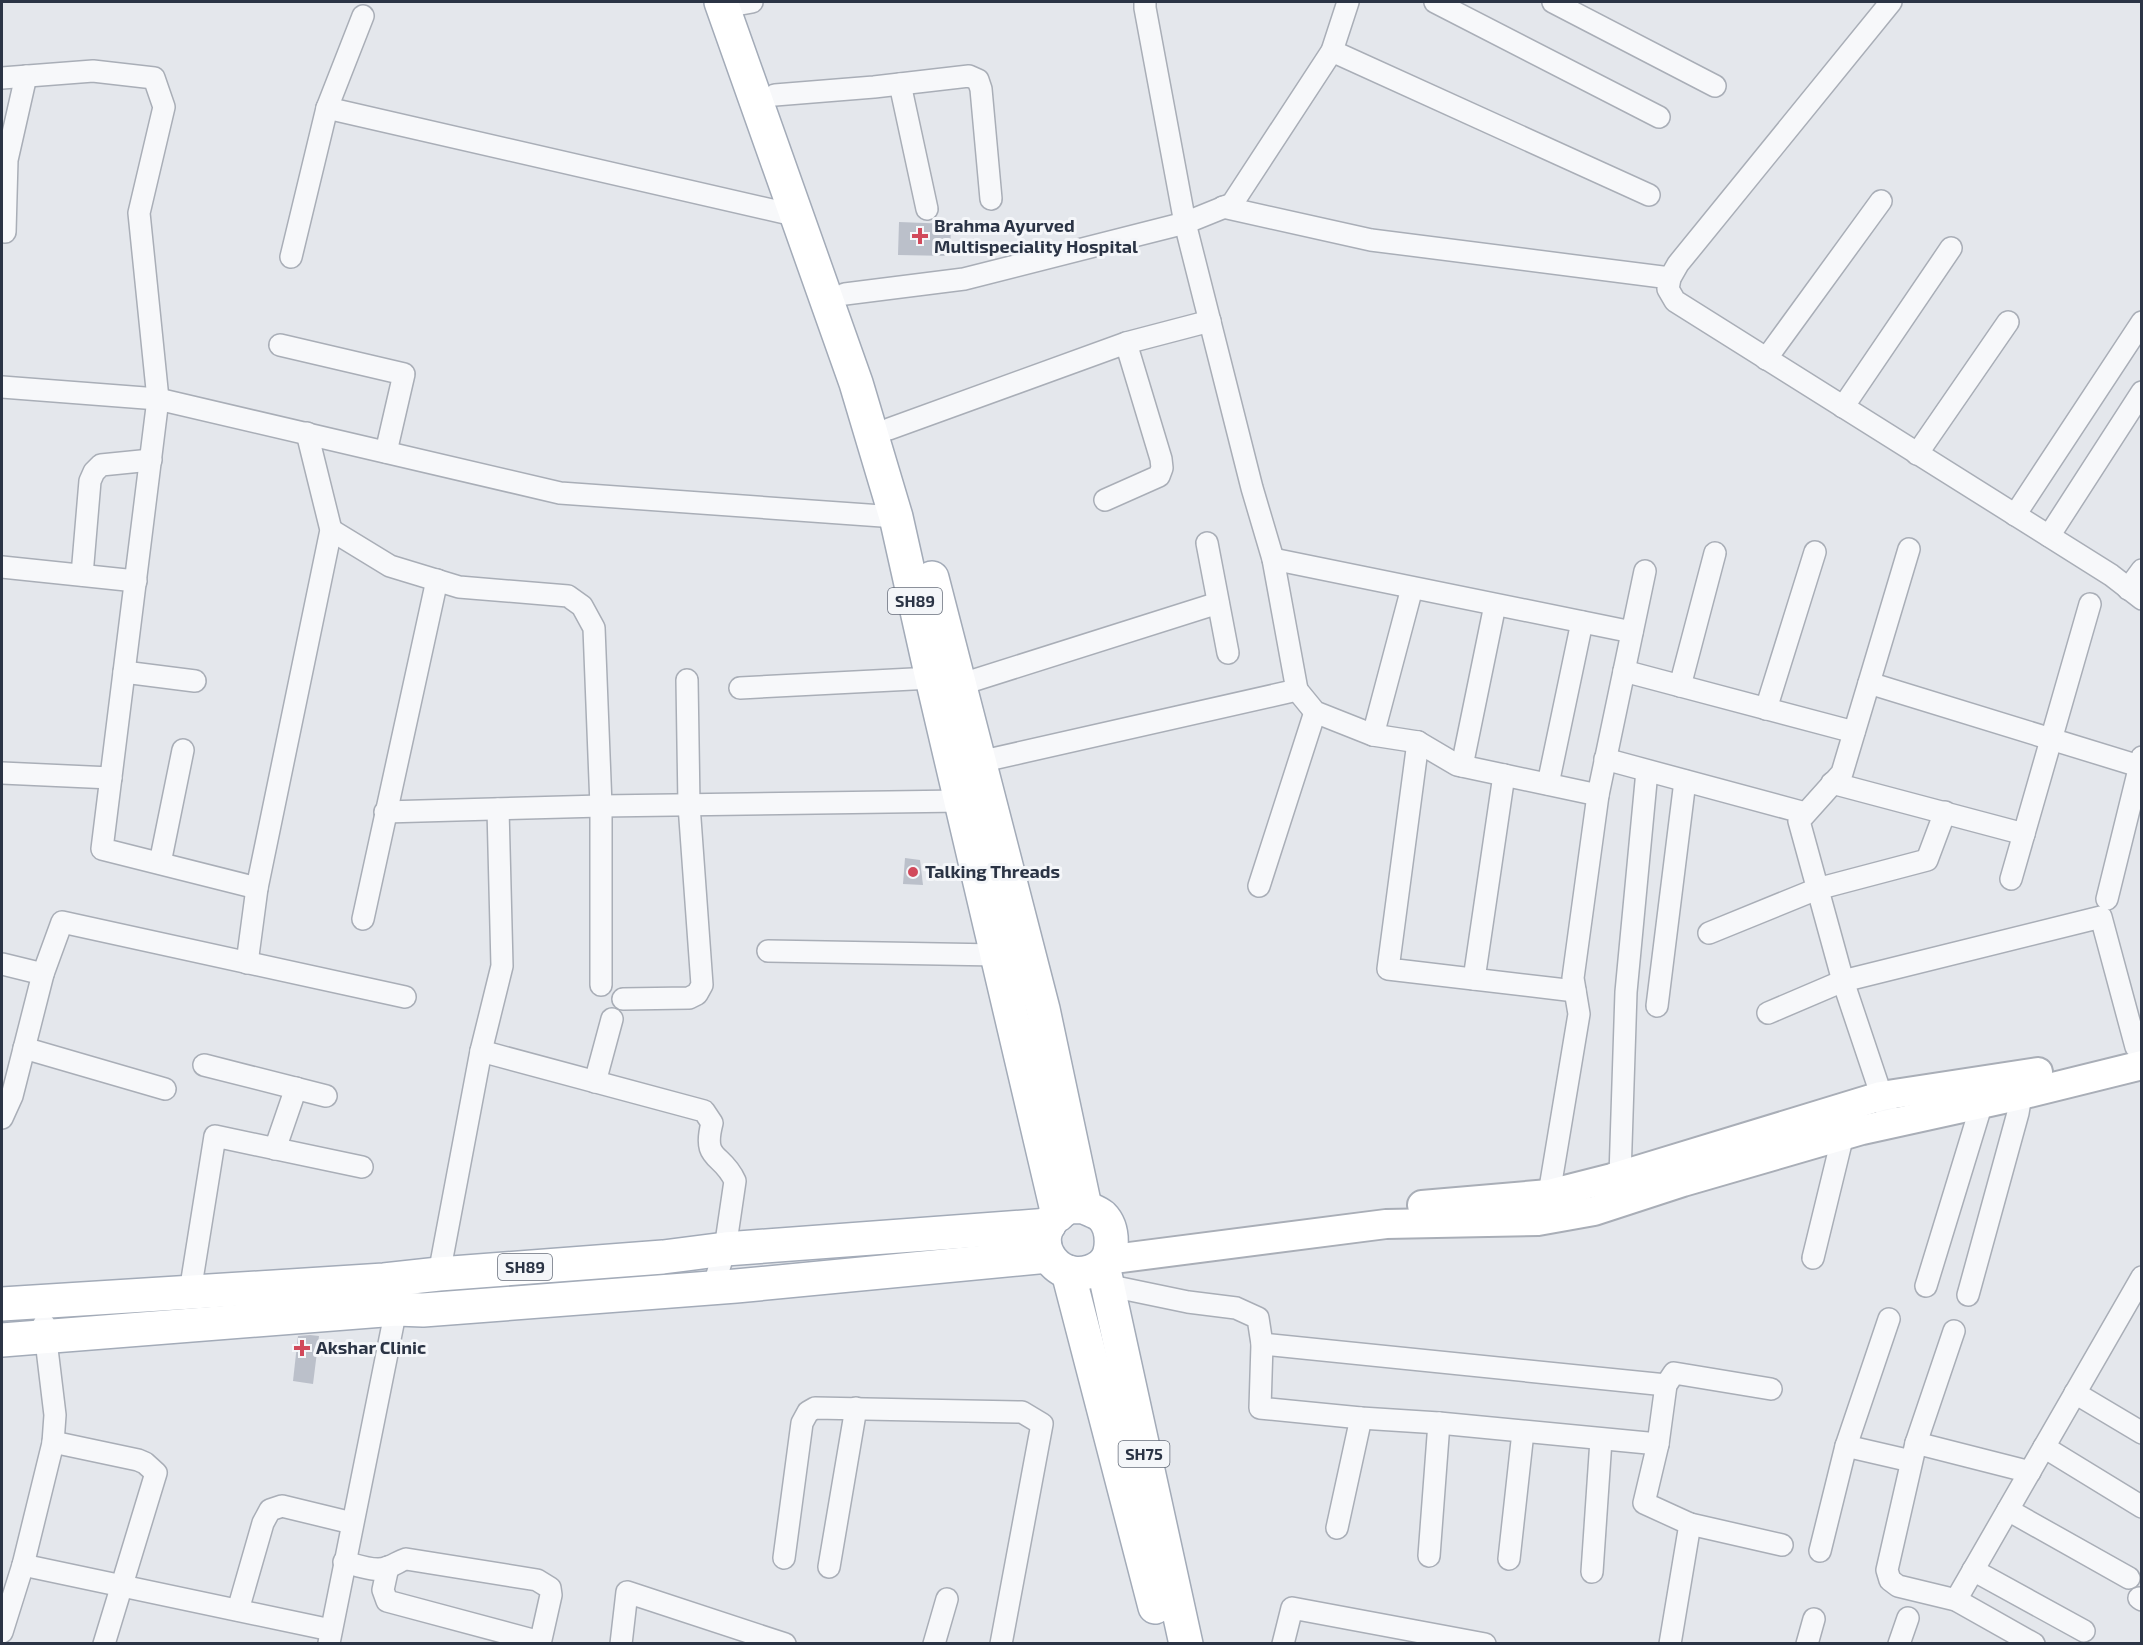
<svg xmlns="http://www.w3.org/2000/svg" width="2143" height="1645" font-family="'Exo 2',sans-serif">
	<rect width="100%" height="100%" fill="#e4e7ec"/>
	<g fill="#bbc0ca">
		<polygon points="899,222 951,224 950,256 898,255"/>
		<polygon points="905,858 920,860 923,885 903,884"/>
		<polygon points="310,1335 319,1336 313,1384 293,1381 298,1336"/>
	</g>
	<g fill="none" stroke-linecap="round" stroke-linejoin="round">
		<defs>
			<g id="street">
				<polyline points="1145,2 1145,8 1185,223 1252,488 1273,559 1297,690"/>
				<polyline points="1435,2 1659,117"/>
				<polyline points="1553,2 1715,86"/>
				<polyline points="1891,2 1678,264 1670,278 1668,289 1675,301 2111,575 2142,599"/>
				<polyline points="741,4 752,2"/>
				<polyline points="1332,51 1649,195"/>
				<polyline points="2,78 93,71 154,78 164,107 139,213 158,399 102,849 257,888 331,530 307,433"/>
				<polyline points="900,84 927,209"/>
				<polyline points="775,95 874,87 969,76 978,80 981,89 991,199"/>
				<polyline points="327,108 798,216"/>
				<polyline points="1223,207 1371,240 1670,278"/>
				<polyline points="5,232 7,160 26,76"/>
				<polyline points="291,257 327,108 363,16"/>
				<polyline points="845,294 964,279 1185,223 1232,204 1332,51 1348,2"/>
				<polyline points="280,345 404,374 386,452"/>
				<polyline points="1766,359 1881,201"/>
				<polyline points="2,387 158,399 560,493 896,517"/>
				<polyline points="1843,407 1951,248"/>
				<polyline points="889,429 1126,343 1210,321"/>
				<polyline points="1917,454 2008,322"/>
				<polyline points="1105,500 1159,476 1162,468 1161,459 1126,343"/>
				<polyline points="2015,515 2142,322"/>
				<polyline points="331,530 390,566 459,587 568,596 582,606 594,628 601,806 601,985"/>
				<polyline points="2049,536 2142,392"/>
				<polyline points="1207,543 1228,653"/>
				<polyline points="1273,559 1632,632"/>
				<polyline points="2,567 136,581"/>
				<polyline points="82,575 90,481 94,472 101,465 151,460"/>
				<polyline points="2128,589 2142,570"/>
				<polyline points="1624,671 1854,732"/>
				<polyline points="124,672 195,681"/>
				<polyline points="1869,683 2142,767"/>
				<polyline points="959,685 1218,603"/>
				<polyline points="1680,686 1715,553"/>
				<polyline points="740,688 932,678"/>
				<polyline points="1766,709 1815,552"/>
				<polyline points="1373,735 1412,588"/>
				<polyline points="1418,742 1388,969 1575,991"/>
				<polyline points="1605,759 1805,813"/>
				<polyline points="979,762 1297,690 1315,712 1373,735 1418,742 1457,765 1598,795"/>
				<polyline points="1462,766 1495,605"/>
				<polyline points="2,773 111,778"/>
				<polyline points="1832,783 2024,834"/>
				<polyline points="1548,784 1582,622"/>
				<polyline points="385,812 601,806 961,801"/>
				<polyline points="160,863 183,750"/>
				<polyline points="2011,879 2090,604"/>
				<polyline points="1259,886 1315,712"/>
				<polyline points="2107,899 2142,757"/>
				<polyline points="363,919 437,580"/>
				<polyline points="1709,933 1817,889 1927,860 1945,812"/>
				<polyline points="768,951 997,955"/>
				<polyline points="247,963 257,888"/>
				<polyline points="2,964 43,974"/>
				<polyline points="1474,979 1504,775"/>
				<polyline points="623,999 689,998 697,994 702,985 689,805 687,680"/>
				<polyline points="1657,1006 1685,781"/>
				<polyline points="1768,1013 1843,981 2101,917 2136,1047"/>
				<polyline points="24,1048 165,1089"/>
				<path d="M 481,1051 L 704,1111 L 712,1123 C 702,1162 722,1152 735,1181 L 725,1249 L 713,1288"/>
				<polyline points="204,1065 326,1096"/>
				<polyline points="595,1082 612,1019"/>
				<polyline points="1886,1109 1843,981 1799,821 1842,773 1909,549"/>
				<polyline points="2,1118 12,1096 43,974 62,922 405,997"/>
				<polyline points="275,1149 296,1088"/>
				<polyline points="1620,1176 1626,992 1647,771"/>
				<polyline points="1549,1194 1579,1014 1573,978 1598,795 1645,571"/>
				<polyline points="1813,1258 1843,1135"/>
				<polyline points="439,1274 481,1051 502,966 498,809"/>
				<polyline points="1106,1285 1188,1302 1236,1308 1258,1318 1262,1344 1260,1408 1361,1418 1439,1423 1658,1444"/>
				<polyline points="1926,1286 1982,1103"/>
				<polyline points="190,1292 215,1136 362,1167"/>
				<polyline points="1968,1295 2018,1113 2021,1095"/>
				<polyline points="1954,1331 1916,1443 1887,1570 1890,1580 1898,1586 1956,1600 2034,1644"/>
				<polyline points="1262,1344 1666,1385"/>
				<polyline points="2075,1393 2142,1433"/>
				<polyline points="53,1442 138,1460 145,1463 156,1473 104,1644"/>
				<polyline points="1916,1443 2030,1472"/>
				<polyline points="1846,1446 1911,1461"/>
				<polyline points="2044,1447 2142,1507"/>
				<polyline points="2008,1510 2129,1578"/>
				<polyline points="1690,1524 1782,1545"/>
				<polyline points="1337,1528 1361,1418"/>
				<polyline points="1820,1551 1846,1446 1889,1319"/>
				<polyline points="1429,1556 1439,1423"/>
				<polyline points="784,1558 802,1423 808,1412 815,1408 1022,1412 1042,1424 1001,1644"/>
				<polyline points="1509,1559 1523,1432"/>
				<path d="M 344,1562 C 357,1565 376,1573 388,1567 C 395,1565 399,1561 406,1559 L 537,1580 L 550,1588 L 551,1595 L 540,1644"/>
				<polyline points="23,1565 53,1443 55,1415 44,1324"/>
				<polyline points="388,1567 383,1590 387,1601 540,1642"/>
				<polyline points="829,1567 856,1408"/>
				<polyline points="1973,1570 2084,1631"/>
				<polyline points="1592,1572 1601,1440"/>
				<polyline points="2139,1598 2142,1600"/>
				<polyline points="1956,1600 2142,1277"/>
				<polyline points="238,1610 263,1523 270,1510 282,1506 352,1523"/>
				<polyline points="2,1632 23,1565 331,1630"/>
				<polyline points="329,1643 396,1309"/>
				<polyline points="621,1644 627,1592 785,1644"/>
				<polyline points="934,1644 947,1599"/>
				<polyline points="1283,1644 1292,1608 1485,1644"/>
				<polyline points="1670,1644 1690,1524 1644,1503 1658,1444 1666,1385 1674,1373 1771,1389"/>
				<polyline points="1807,1644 1814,1619"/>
				<polyline points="1899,1644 1908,1618"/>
			</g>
			<g id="secondary">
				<polyline points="1422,1205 1549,1194 1612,1178 1881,1096 2038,1072"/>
				<polyline points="1106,1260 1386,1224 1538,1221 1594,1211 1683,1182 1862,1130 2021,1095 2142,1065"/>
			</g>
			<g id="primary">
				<polyline points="721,2 856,383 896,517 932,678 1058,1215"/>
				<polyline points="932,578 1043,1009 1085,1207"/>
				<path d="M 1085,1207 C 1090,1210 1097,1212 1102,1216 C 1114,1228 1115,1255 1101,1266 C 1062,1293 1022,1241 1059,1213 C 1061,1212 1065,1209 1067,1208 C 1072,1206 1080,1207 1085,1207 Z"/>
				<polyline points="1103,1265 1186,1644"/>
				<polyline points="1068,1272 1155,1607"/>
				<polyline points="2,1304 384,1280 439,1274 663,1257 725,1249 1049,1225"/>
				<polyline points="2,1340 396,1309 423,1310 736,1286 1048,1256"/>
			</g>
		</defs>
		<use href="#street" stroke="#a9aeb7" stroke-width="24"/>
		<use href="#secondary" stroke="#a9aeb7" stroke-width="32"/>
		<use href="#primary" stroke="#a3abb8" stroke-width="36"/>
		<use href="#street" stroke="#f7f8fa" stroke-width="21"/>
		<use href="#secondary" stroke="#fff" stroke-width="28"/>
		<use href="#primary" stroke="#fff" stroke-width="33"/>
	</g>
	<g fill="#d1495b" stroke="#f4f6f9" stroke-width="2">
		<path d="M917 227h6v6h6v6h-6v6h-6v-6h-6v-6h6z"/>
		<circle cx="913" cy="872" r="6"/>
		<path d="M299 1339h6v6h6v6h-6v6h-6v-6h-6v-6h6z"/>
	</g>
	<g text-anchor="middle" stroke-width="6" stroke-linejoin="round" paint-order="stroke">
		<g fill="#f4f6f9" stroke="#676e7b" stroke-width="1.5">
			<rect x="888" y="588" width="54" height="26" rx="4.5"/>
			<rect x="498" y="1254" width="54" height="26" rx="4.5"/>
			<rect x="1118.5" y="1441" width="51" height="26" rx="4.5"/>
		</g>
		<g font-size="16" font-weight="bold" fill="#2b3445">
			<text x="915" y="607">SH89</text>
			<text x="525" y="1273">SH89</text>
			<text x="1144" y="1460">SH75</text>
		</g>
		<g font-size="18" font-weight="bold" fill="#2b3445" stroke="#f4f6f9" text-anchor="start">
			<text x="934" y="232">Brahma Ayurved<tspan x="934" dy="21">Multispeciality Hospital</tspan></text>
			<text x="925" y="878">Talking Threads</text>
			<text x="316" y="1354">Akshar Clinic</text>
		</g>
	</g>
	<rect width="2143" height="1645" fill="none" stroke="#2b3445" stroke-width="6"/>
</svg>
